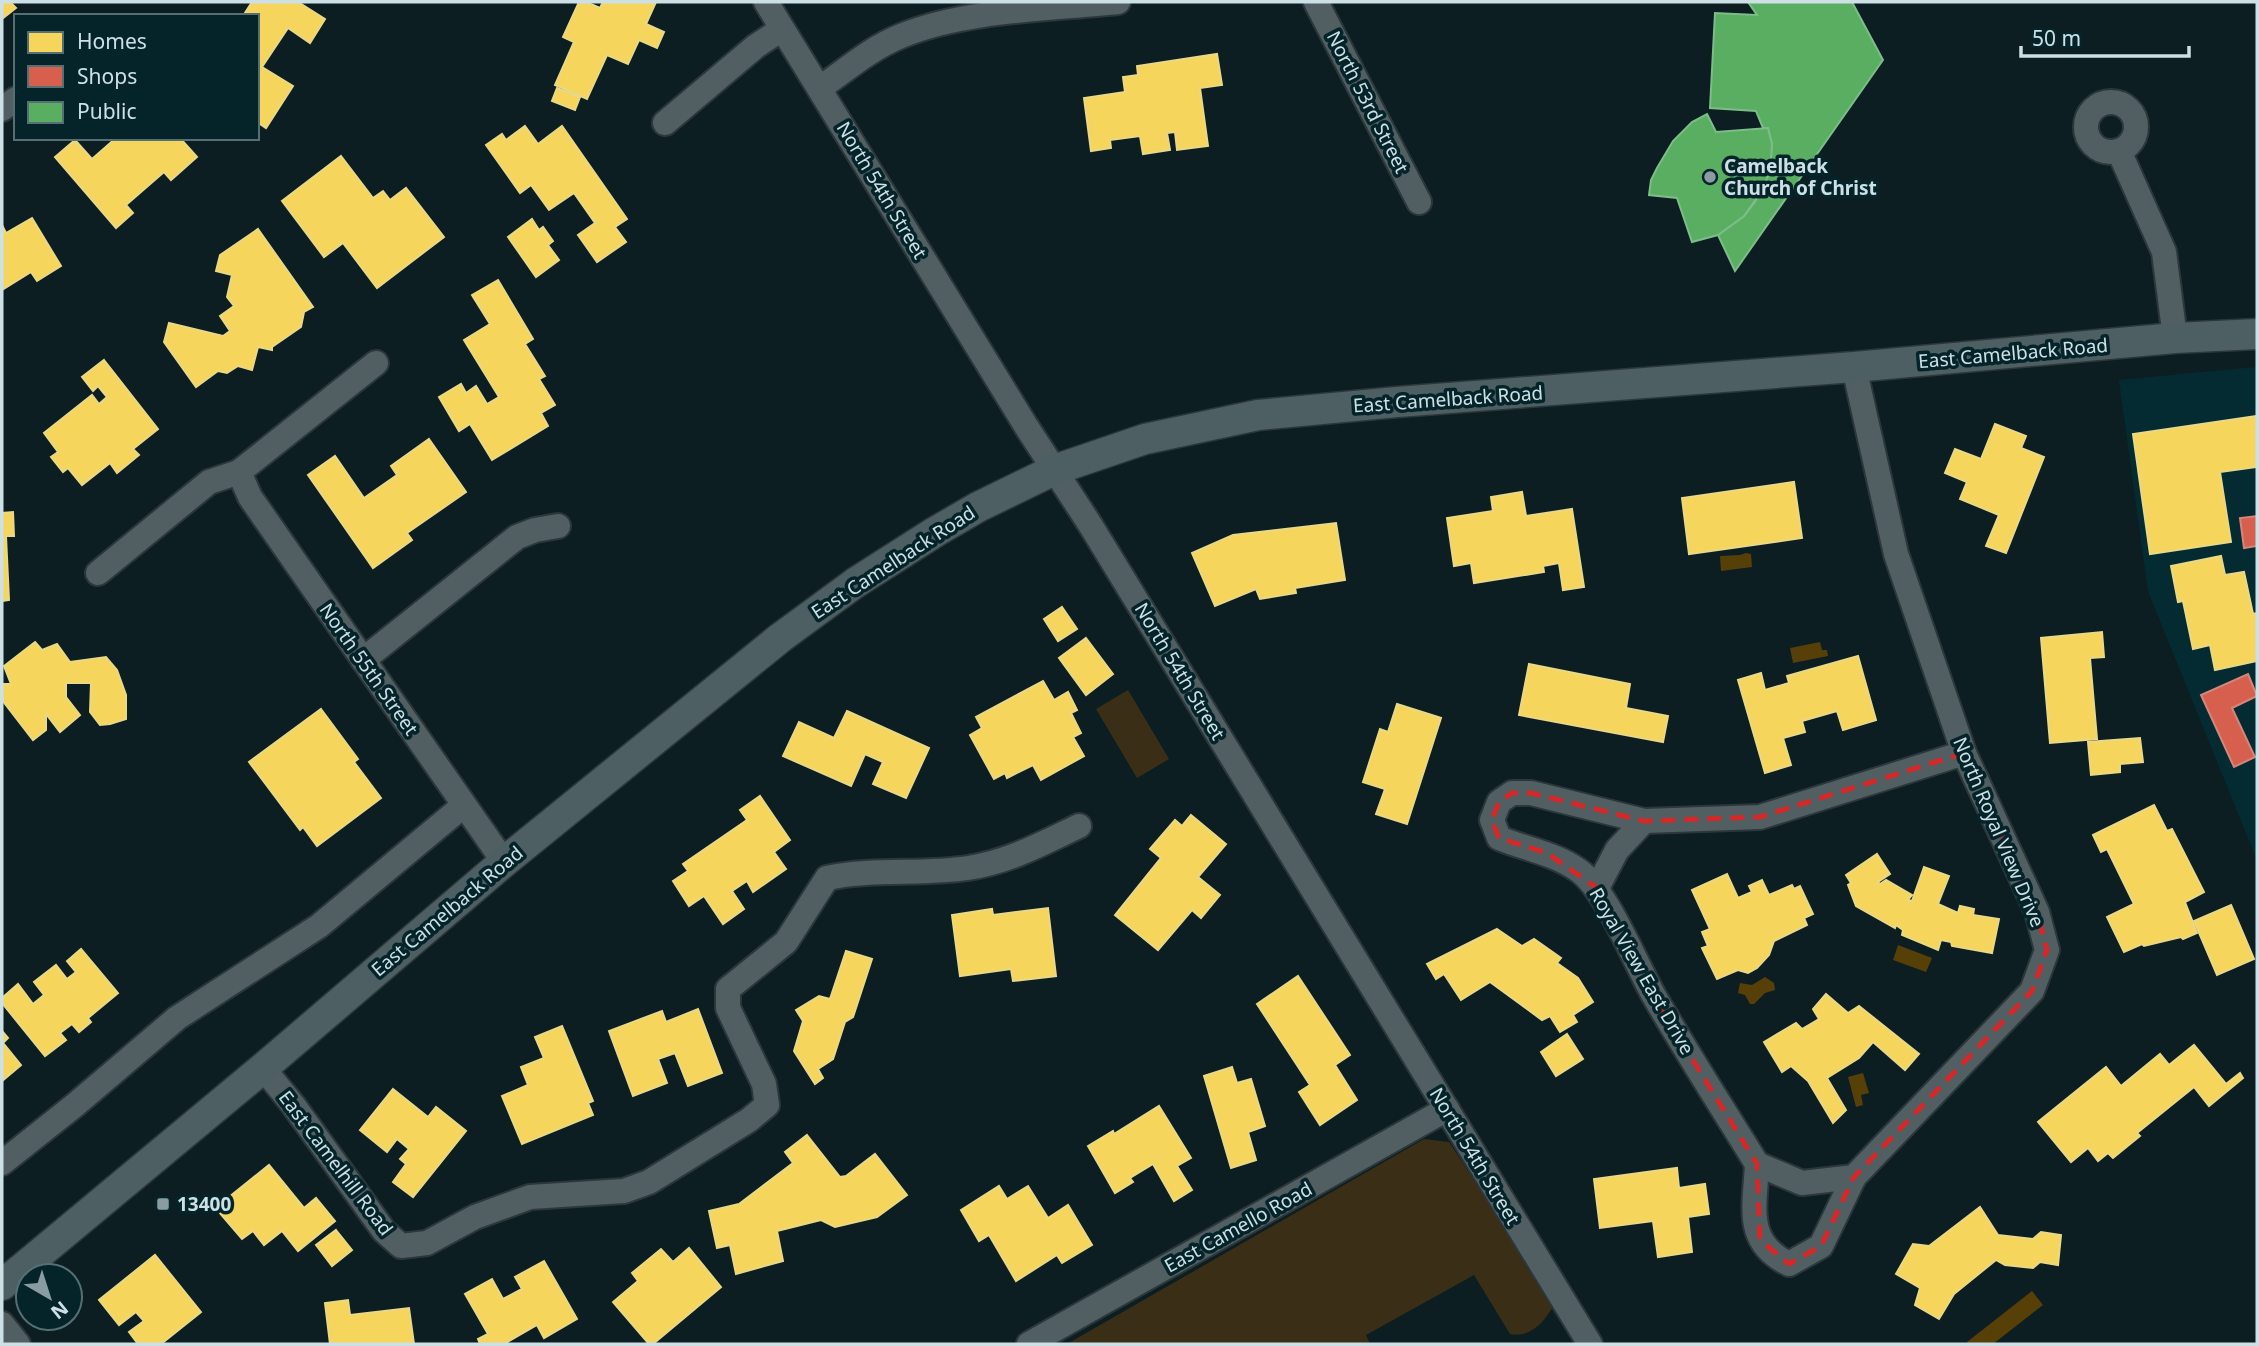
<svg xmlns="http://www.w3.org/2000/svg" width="2259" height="1346" font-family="'Noto Sans',sans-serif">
	<rect width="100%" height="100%" fill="#0d1e22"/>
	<polygon fill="#052b32" points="2257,367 2257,860 2148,591 2119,380"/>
	<g fill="#3a2e16">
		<polygon points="1128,690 1169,759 1137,778 1096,709"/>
		<path d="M 1424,1139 L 1449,1142 L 1555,1303 C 1545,1321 1532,1338 1510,1334 L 1474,1275 L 1366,1335 L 1370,1344 L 1067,1344 Z"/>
	</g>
	<g fill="#573f08">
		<polygon points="1746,553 1751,554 1752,567 1721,571 1720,556 1740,555"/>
		<polygon points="1820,642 1822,650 1827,650 1828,656 1793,663 1790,648"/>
		<polygon points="1898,945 1932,958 1926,972 1893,960"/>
		<polygon points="1765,977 1774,983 1775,990 1765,993 1754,1004 1750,1004 1745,995 1738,993 1740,983 1752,985"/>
		<polygon points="1863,1073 1869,1093 1861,1095 1863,1105 1856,1107 1848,1077"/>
		<polygon points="2032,1291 2043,1305 1993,1344 1969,1344 1967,1342"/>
	</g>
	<g fill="#f6d55c" stroke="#e9d885" stroke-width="2">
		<polygon points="2,2 13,2 11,3 16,8 2,19"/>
		<polygon points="252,2 298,2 325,19 310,43 288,28 262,67 293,86 266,128 257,122 257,16 243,16"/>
		<polygon points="579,2 586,2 600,8 603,2 656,2 646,24 664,32 657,48 639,40 628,64 607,55 587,99 555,85 574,42 563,37"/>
		<polygon points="1217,54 1222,85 1200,88 1208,146 1177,150 1175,132 1167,133 1170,150 1143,154 1140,136 1110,140 1111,148 1091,151 1084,98 1125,92 1123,77 1138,75 1137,66"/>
		<polygon points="557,88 580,97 575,110 552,101"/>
		<polygon points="525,126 538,144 562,126 627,219 615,227 626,242 597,262 578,235 595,223 574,193 549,210 531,185 520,193 486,145 502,134 506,140"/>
		<polygon points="116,138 180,138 197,157 171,180 164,172 126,205 133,213 116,228 55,157 75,140 92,159"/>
		<polygon points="341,156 373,198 383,191 390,200 406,188 444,237 377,288 343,243 324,257 282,201"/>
		<polygon points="32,218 61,266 37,281 31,272 2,290 2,225 6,233"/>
		<polygon points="532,219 539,230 543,227 553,241 548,245 559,260 536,277 508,237"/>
		<polygon points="258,229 313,307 304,312 301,327 272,347 272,350 258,347 252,370 238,366 227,373 218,371 196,387 164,342 169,323 223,336 230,331 220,316 234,306 227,297 232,275 216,271 220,255"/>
		<polygon points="498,280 533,339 525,344 545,376 539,379 555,405 541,413 548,426 492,460 470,424 459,431 439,397 461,384 466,393 476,386 487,404 499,397 464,340 490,324 472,295"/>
		<polygon points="104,360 158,429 133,449 139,455 117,473 110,463 82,485 68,468 63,472 51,457 58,452 44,433 92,395 99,404 107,397 98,386 93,391 82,377"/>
		<polygon points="2257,416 2257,467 2220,472 2231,542 2150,554 2133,434"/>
		<polygon points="1995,424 2026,436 2021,448 2044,457 2006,553 1986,546 1999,515 1960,499 1967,482 1945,473 1955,449 1981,459"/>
		<polygon points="429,439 466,492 407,533 412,540 373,568 308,475 335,456 364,498 397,475 391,466"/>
		<polygon points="1794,482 1802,538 1689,554 1682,498"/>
		<polygon points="1522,492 1526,516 1572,509 1584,587 1563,590 1559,563 1543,566 1544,572 1474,583 1471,563 1454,566 1447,518 1493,511 1491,497"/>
		<polygon points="13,512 14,536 6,536 9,600 2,601 2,513"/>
		<polygon points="1336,523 1345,580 1295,588 1296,593 1260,599 1256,589 1215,606 1192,553 1233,535"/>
		<polygon points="2221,556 2225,575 2244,572 2253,614 2257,613 2257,661 2215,670 2210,645 2193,649 2183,601 2178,602 2171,566"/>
		<polygon points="1062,607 1077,629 1058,641 1044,619"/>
		<polygon points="2102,632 2104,657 2090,658 2097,739 2050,743 2041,638"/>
		<polygon points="1086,638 1113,674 1086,695 1059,658"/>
		<polygon points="35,642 42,650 57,644 70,662 106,657 117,670 126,695 126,719 110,724 100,725 90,712 91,683 66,683 66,697 80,715 60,732 46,714 46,730 33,740 2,700 2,684 11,684 4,666"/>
		<polygon points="1858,656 1876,720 1843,730 1837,711 1802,721 1805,732 1783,738 1791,765 1765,773 1738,680 1761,673 1765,690 1789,683 1787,676"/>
		<polygon points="1529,664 1630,684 1626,708 1668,716 1663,742 1519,715"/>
		<polygon points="1043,681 1054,700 1068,692 1077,710 1071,713 1081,733 1073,737 1084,756 1041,780 1033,765 1007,778 1005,773 994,779 970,735 982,728 976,717"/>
		<polygon points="1397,704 1441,718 1407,824 1376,814 1385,789 1363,782 1380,729 1388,732"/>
		<polygon points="321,709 358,759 354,762 381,798 317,846 303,827 300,830 249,762"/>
		<polygon points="847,711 929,748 906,798 873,784 883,762 865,754 851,786 783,756 799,722 834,738"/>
		<polygon points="2140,738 2143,762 2120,764 2120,772 2091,775 2088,742"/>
		<polygon points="760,796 790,840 774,852 786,869 753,892 747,881 732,891 744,909 723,924 704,896 689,906 673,881 688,871 683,864 747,820 740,810"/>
		<polygon points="2154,805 2167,831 2172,829 2204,892 2185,902 2197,933 2183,939 2181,937 2144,946 2142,944 2124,952 2107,917 2134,904 2107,849 2101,852 2093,835"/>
		<polygon points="1191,815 1226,844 1198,877 1220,895 1201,918 1192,910 1158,950 1115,915 1161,858 1150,849 1175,820 1182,826"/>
		<polygon points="1877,854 1890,874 1878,882 1880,884 1886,880 1912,895 1908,900 1912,901 1924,867 1949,876 1938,904 1958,913 1960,906 1974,909 1973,915 1999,919 1992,953 1952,946 1951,942 1941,940 1938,950 1902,935 1903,930 1896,925 1895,928 1856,906 1848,885 1851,883 1846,875"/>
		<polygon points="1727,874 1738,898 1752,892 1749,886 1762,880 1769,895 1792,885 1794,889 1800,886 1813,914 1804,918 1807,925 1774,941 1769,955 1757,968 1748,973 1738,970 1717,979 1702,948 1708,946 1702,932 1710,929 1692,890"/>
		<polygon points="2231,905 2254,959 2217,975 2194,921"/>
		<polygon points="1048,908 1056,976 1013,981 1011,969 960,976 952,915 992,909 993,915"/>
		<polygon points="1497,929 1522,946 1534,939 1561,958 1557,963 1578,978 1593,1002 1573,1015 1577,1022 1560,1032 1550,1016 1542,1020 1490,982 1461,1000 1444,974 1436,979 1427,964"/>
		<polygon points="81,949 118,993 88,1018 91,1022 79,1032 72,1024 60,1033 66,1040 45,1056 2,1003 2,998 18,984 33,1004 44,995 34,982 56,965 67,979 76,972 67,961"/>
		<polygon points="846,951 872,959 853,1017 845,1022 833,1059 818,1069 823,1078 815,1084 794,1051 803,1021 796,1010 819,996 830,999"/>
		<polygon points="1298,976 1350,1055 1335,1065 1357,1100 1320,1125 1299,1092 1310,1085 1257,1004"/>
		<polygon points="1826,994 1848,1013 1859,1006 1919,1054 1905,1070 1873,1042 1859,1058 1827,1078 1846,1110 1833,1123 1808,1081 1791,1066 1782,1072 1764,1042 1796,1023 1802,1029 1819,1019 1813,1009"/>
		<polygon points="698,1009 722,1073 688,1086 675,1053 658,1059 667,1083 633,1096 609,1031 662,1011 666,1022"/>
		<polygon points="562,1026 593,1101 588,1103 593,1115 522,1144 502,1096 528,1085 521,1067 544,1058 535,1037"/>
		<polygon points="2,1031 8,1038 3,1043 21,1065 2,1081"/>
		<polygon points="1567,1034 1583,1059 1556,1076 1541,1052"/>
		<polygon points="2194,1045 2226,1084 2240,1073 2243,1078 2209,1106 2194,1087 2137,1133 2140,1136 2113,1158 2108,1153 2098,1161 2088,1148 2071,1162 2038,1122 2106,1067 2121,1086 2160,1054 2169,1065"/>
		<polygon points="1232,1067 1237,1083 1251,1079 1265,1126 1248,1132 1256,1160 1231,1168 1204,1076"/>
		<polygon points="393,1089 428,1117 436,1107 466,1131 413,1197 393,1182 406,1164 400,1159 409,1149 397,1139 387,1152 360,1130"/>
		<polygon points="1159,1106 1191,1158 1177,1166 1192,1190 1174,1201 1153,1164 1130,1178 1133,1182 1115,1193 1088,1146 1113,1131 1114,1134"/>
		<polygon points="807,1135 840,1177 846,1176 875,1154 907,1195 877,1217 835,1227 821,1220 777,1231 783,1261 736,1274 730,1245 717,1248 709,1211 739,1204 793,1163 785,1152"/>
		<polygon points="269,1165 304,1208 316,1198 335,1221 298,1251 282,1231 264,1245 253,1231 242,1239 218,1211 232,1200 229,1197"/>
		<polygon points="1677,1168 1679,1188 1705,1184 1709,1214 1688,1217 1692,1252 1658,1257 1653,1221 1600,1228 1594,1179"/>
		<polygon points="999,1186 1007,1199 1028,1186 1048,1218 1068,1205 1092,1245 1062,1263 1057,1255 1016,1281 989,1235 979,1241 961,1210"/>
		<polygon points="1980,1207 1998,1235 2033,1239 2041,1232 2061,1235 2058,1265 2040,1262 2033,1268 2005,1265 1996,1260 1954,1294 1939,1319 1915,1305 1920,1288 1896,1274 1913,1244 1929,1246"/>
		<polygon points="336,1230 352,1250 332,1266 316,1245"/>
		<polygon points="689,1248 721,1287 653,1344 649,1344 613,1302 638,1281 632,1273 661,1249 673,1262"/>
		<polygon points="155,1255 201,1312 161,1344 138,1344 129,1332 144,1321 136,1312 119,1325 99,1300"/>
		<polygon points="544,1261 577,1319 544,1338 537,1325 504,1344 480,1344 478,1339 488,1334 465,1294 492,1279 503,1299 522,1289 515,1277"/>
		<polygon points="348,1300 350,1315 409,1308 414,1344 330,1344 325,1303"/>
	</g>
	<g fill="#d6604d" stroke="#d3867b" stroke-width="2">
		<polygon points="2257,516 2257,546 2244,548 2240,518"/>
		<polygon points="2248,674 2257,696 2232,708 2255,757 2234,767 2201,695"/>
	</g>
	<g fill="#5aae61" stroke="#7cbd89" stroke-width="2">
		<polygon points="1748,2 1852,2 1883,60 1735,271 1718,235 1744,216 1755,202 1769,173 1772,144 1768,128 1763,128 1756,111 1710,108 1715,13 1757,15"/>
		<polygon points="1707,114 1716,132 1768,128 1772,144 1771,159 1769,173 1763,189 1744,216 1718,235 1692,242 1677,198 1649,195 1651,180 1657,168 1673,141 1692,122"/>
	</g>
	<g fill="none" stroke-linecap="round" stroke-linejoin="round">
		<defs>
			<g id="minor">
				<polyline points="766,2 1026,426 1091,526 1590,1344"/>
				<polyline points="1316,2 1419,202"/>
				<path d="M 820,88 C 846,70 871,48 901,36 C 963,10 1050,9 1118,2"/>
				<circle cx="2111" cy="127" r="25"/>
				<polyline points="2,109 16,99"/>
				<polyline points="665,123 756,46 782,29"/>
				<polyline points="2119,151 2164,252 2175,338"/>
				<polyline points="239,472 250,497 504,862"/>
				<polyline points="98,573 209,482 239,472 376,363"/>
				<polyline points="363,660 517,537 535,530 558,526"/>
				<polyline points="1597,888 1617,850 1644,821"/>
				<path d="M 263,1068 L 294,1106 L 384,1231 L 401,1246 L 427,1243 L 475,1217 L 530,1197 L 624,1191 L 649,1182 L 749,1120 L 767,1105 L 764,1084 L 728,1008 L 728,989 L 786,942 L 827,878 C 873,868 921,875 968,868 C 1011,861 1041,844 1079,826"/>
				<polyline points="2,1163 75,1105 177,1018 319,926 463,806"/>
				<polyline points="1757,1164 1802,1183 1854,1177 2032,991 2047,950 2037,912 1964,753 1896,554 1854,367"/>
				<path d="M 1757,1164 C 1723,1109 1687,1053 1654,996 C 1636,964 1606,889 1578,870 C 1554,853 1525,849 1499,838 L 1492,820 L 1499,802 L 1512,793 L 1531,793 L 1644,821 L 1760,817 L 1964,753"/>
				<path d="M 1757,1164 C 1755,1207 1744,1242 1789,1264 L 1821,1246 L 1854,1177"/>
				<polyline points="2,1324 18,1344"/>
				<polyline points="1029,1344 1447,1109"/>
			</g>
			<polyline id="major" points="2,1285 263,1068 504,862 780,638 855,583 935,532 978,507 1054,470 1145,439 1258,415 1397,402 1854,367 2175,338 2257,334"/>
		</defs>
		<use href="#minor" stroke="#2c373b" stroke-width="28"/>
		<use href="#major" stroke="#2c373b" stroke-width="33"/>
		<use href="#minor" stroke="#515f63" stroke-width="24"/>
		<use href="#major" stroke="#4d5f63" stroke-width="30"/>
	</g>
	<path fill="none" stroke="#d62828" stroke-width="5" stroke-dasharray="14 9" stroke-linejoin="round" d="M 1964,753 L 2037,912 L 2047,950 L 2032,991 L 1854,1177 L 1821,1246 L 1789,1264 L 1760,1240 L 1757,1164 L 1654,997 L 1597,888 L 1547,853 L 1499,838 L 1492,820 L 1499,802 L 1512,793 L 1531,793 L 1644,821 L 1760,817 Z"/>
	<g fill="#899ca1" stroke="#05242a" stroke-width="2.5">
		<circle cx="1710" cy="177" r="7"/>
		<rect x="156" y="1197" width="14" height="14" rx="3.5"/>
	</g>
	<g text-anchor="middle" stroke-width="7" stroke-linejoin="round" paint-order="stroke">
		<g font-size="19" fill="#cce0e6" stroke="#05242a">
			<text transform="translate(1368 102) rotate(63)" y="7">North 53rd Street</text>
			<text transform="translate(882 190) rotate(59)" y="7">North 54th Street</text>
			<text transform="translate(2013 353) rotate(-5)" y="7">East Camelback Road</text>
			<text transform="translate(1448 399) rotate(-4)" y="7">East Camelback Road</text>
			<text transform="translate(893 562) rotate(-33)" y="7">East Camelback Road</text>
			<text transform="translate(369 669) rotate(55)" y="7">North 55th Street</text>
			<text transform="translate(1180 671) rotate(59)" y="7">North 54th Street</text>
			<text transform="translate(1999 832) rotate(67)" y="7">North Royal View Drive</text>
			<text transform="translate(447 911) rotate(-40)" y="7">East Camelback Road</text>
			<text transform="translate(1642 971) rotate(60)" y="7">Royal View East Drive</text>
			<text transform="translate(1475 1156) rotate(59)" y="7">North 54th Street</text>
			<text transform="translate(336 1163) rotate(53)" y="7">East Camelhill Road</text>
			<text transform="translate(1238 1227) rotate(-29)" y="7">East Camello Road</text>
		</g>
		<g font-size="19" font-weight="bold" fill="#cce0e6" stroke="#05242a" text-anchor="start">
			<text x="1724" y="173">Camelback<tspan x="1724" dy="22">Church of Christ</tspan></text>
			<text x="177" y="1211">13400</text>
		</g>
	</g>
	<rect width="2259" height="1346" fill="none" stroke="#cce0e6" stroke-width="7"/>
	<rect x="14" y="14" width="245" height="126" fill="#05242a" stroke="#556f75" stroke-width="2"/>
	<rect x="28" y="32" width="35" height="21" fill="#f6d55c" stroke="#556f75" stroke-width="2"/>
	<text x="77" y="49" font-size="21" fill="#cce0e6">Homes</text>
	<rect x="28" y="66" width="35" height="21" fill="#d6604d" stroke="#556f75" stroke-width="2"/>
	<text x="77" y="84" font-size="21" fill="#cce0e6">Shops</text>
	<rect x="28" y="102" width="35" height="21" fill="#5aae61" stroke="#556f75" stroke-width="2"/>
	<text x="77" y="119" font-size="21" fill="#cce0e6">Public</text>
	<g transform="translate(49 1297) rotate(141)"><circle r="33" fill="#05242a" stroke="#556f75" stroke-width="2"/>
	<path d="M0-5L12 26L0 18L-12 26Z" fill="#899ca1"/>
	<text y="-10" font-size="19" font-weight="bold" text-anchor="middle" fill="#cce0e6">N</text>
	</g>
	<path d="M2021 46v10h168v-10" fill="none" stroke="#cce0e6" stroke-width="3.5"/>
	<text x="2032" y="46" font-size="21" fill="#cce0e6" stroke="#05242a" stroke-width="5" paint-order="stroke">50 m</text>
</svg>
